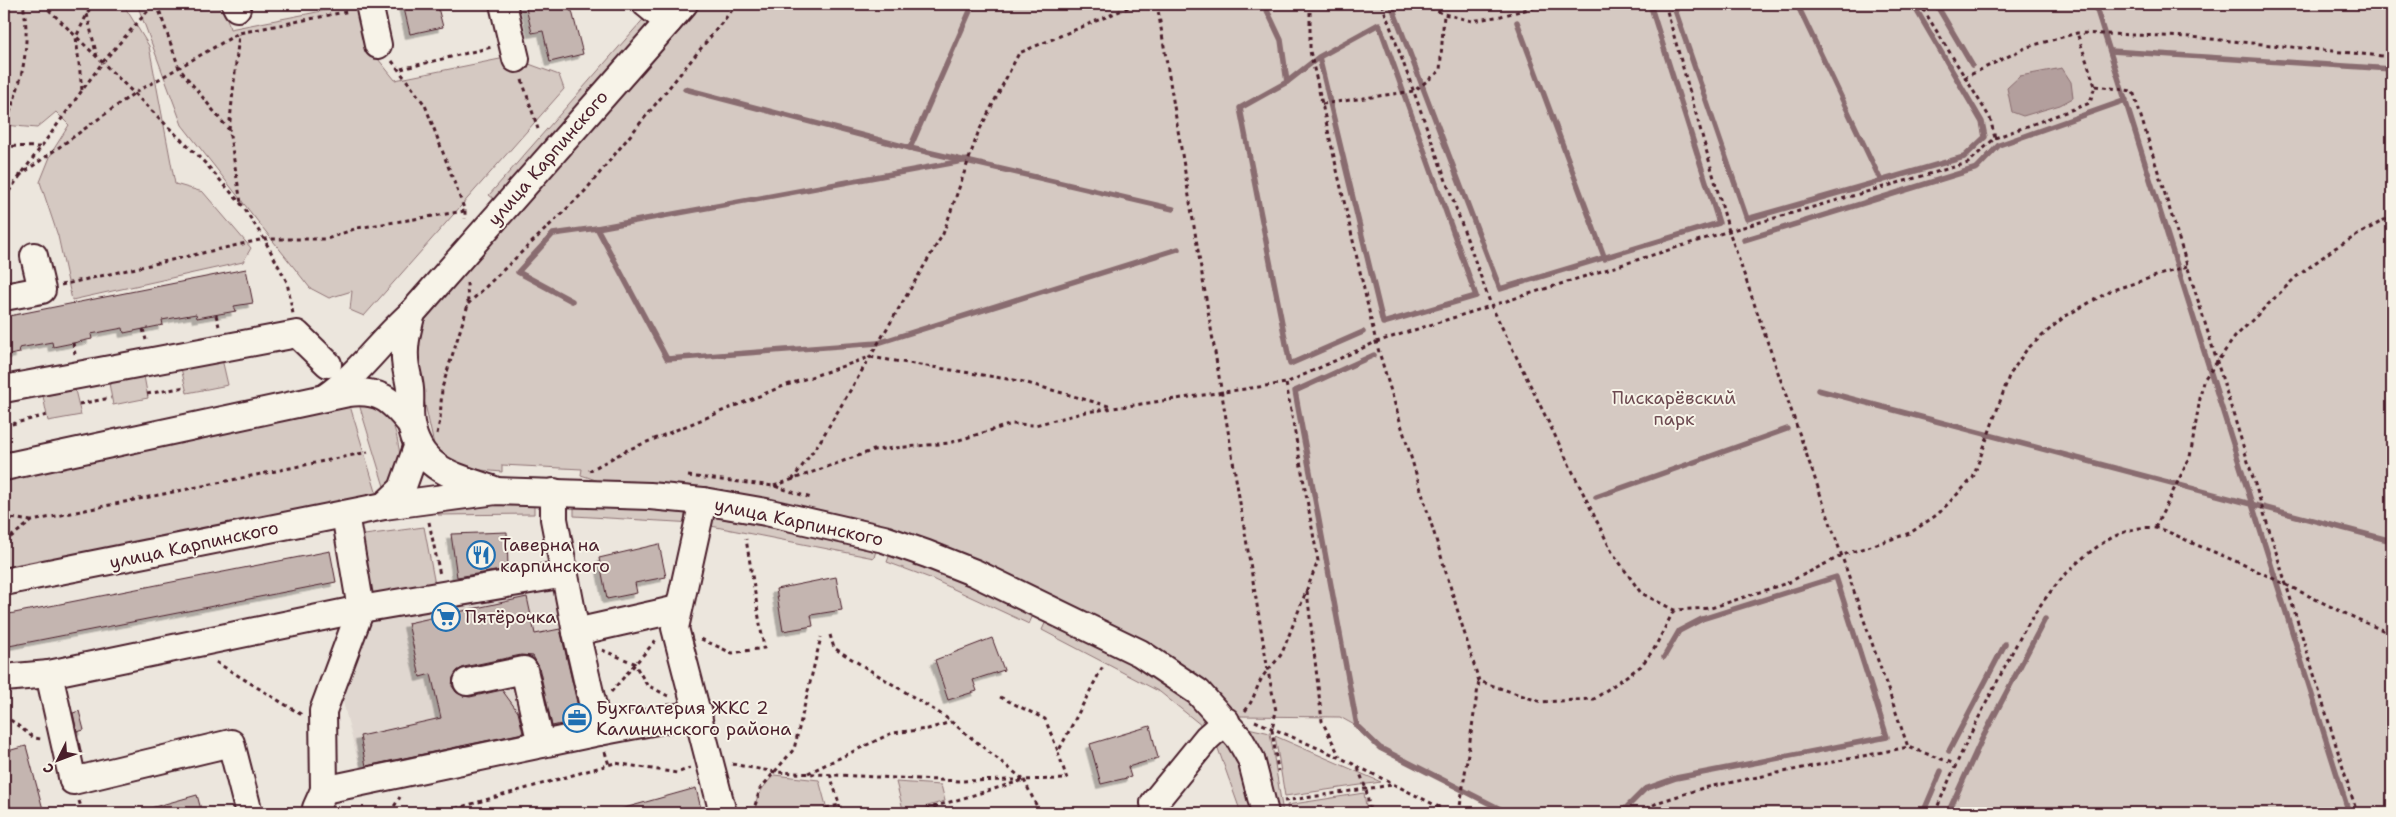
<svg xmlns="http://www.w3.org/2000/svg" width="2396" height="817" font-family="'Shantell Sans',sans-serif">
	<defs>
		<filter id="shadow"><feDropShadow dx="-4.5" dy="4.5" stdDeviation="0" flood-color="#0004"/></filter>
	</defs>
	<rect width="100%" height="100%" fill="#ece6dd"/>
	<filter id="ink" filterUnits="userSpaceOnUse"><feTurbulence type="fractalNoise" baseFrequency=".02" numOctaves="2"/><feDisplacementMap in="SourceGraphic" scale="10" xChannelSelector="R" yChannelSelector="G"/><feConvolveMatrix kernelMatrix="1 2 1 2 8 2 1 2 1" color-interpolation-filters="sRGB"/></filter>
	<g filter="url(#ink)">
		<polygon fill="#e0d7d0" points="561,581 593,725 361,773 340,690 371,613"/>
		<g fill="#d5c9c2" stroke="#907476">
			<polygon points="4,4 123,4 149,46 175,184 203,192 251,248 243,262 72,300 58,236 40,182 52,152 69,125 56,112 37,128 4,125"/>
			<polygon points="137,4 223,4 230,29 358,4 370,49 395,80 510,57 559,75 564,89 364,316 350,310 352,291 329,298 310,288 182,125"/>
			<path d="M 703,4 L 2392,4 L 2392,813 L 1508,813 L 1380,748 L 1358,727 L 1340,717 L 1238,716 C 1207,682 1186,665 1146,642 L 888,528 L 768,500 L 599,481 L 581,475 L 582,469 L 502,465 L 502,472 L 459,468 L 435,449 L 415,359 L 420,326 L 430,311 Z"/>
			<polygon points="647,15 650,24 494,199 489,195"/>
			<polygon points="222,359 228,385 187,393 181,368"/>
			<polygon points="144,376 148,398 113,405 109,383"/>
			<polygon points="75,390 81,415 48,421 43,396"/>
			<path d="M 359,404 C 397,404 396,436 402,466 L 386,493 Z"/>
			<polygon points="350,406 377,495 4,571 4,477"/>
			<polygon points="534,505 534,514 438,515 437,506"/>
			<polygon points="574,506 648,509 695,514 694,523 574,516"/>
			<polygon points="707,516 819,536 876,550 874,558 706,525"/>
			<polygon points="424,527 436,590 368,604 357,536"/>
			<polygon points="890,554 935,570 1033,615 1029,624 930,578 887,562"/>
			<path d="M 1046,621 C 1086,641 1129,658 1165,683 C 1182,695 1197,710 1211,724 L 1207,730 L 1160,692 L 1042,630 Z"/>
			<path d="M 1248,728 L 1270,733 L 1283,813 L 1277,813 C 1270,781 1263,757 1248,728 Z"/>
			<polygon points="1220,735 1238,761 1253,813 1241,813 1215,740"/>
			<polygon points="1275,736 1381,782 1285,796"/>
			<path d="M 774,775 L 819,780 L 828,813 L 756,813 C 752,799 765,785 774,775 Z"/>
			<polygon points="896,782 941,785 945,801 904,813"/>
			<polygon points="1364,793 1367,813 1288,813 1287,805"/>
		</g>
		<polygon fill="#b39f9d" stroke="#896c6f" points="2062,68 2071,82 2073,98 2060,105 2023,116 2012,112 2007,88 2020,76"/>
		<g fill="none" stroke-linecap="round" stroke-linejoin="round">
			<g stroke="#896c6f" stroke-width="5.5">
				<polyline points="1264,4 1281,40 1287,82"/>
				<polyline points="1391,4 1500,289 1719,223 1650,4"/>
				<polyline points="1673,4 1747,219 1964,157 1985,137 1982,122 1913,4"/>
				<polyline points="1797,4 1881,181"/>
				<polyline points="1936,4 1972,65"/>
				<polyline points="2095,4 2349,813"/>
				<polyline points="1517,22 1605,259"/>
				<polyline points="2111,51 2392,69"/>
				<polyline points="1319,57 1383,323 1476,296 1379,24 1319,57 1287,82 1240,108 1290,364 1363,332"/>
				<polyline points="685,89 910,148 1173,209"/>
				<polyline points="910,148 973,4"/>
				<polyline points="968,160 597,228 667,359 878,343 1178,249"/>
				<polyline points="1744,240 1977,168 1999,145 2126,100"/>
				<polyline points="572,301 518,272 553,234 597,228"/>
				<polyline points="1374,355 1295,391 1357,726 1380,748 1508,813"/>
				<polyline points="1818,390 2392,541"/>
				<polyline points="1596,497 1787,429"/>
				<polyline points="1949,751 2005,644"/>
				<polyline points="1621,813 1645,789 1676,778 1887,737 1836,577 1702,619 1679,631 1664,657"/>
				<polyline points="1923,813 1941,771"/>
				<polyline points="1948,813 1982,739 2045,619"/>
			</g>
		</g>
		<g fill="#c4b5b0" stroke="#4a1f2b" filter="url(#shadow)">
			<polygon points="403,4 437,4 443,27 410,34"/>
			<polygon points="525,4 568,4 570,11 572,11 583,54 550,62 543,31 532,33"/>
			<polygon points="246,269 253,303 234,306 236,311 197,318 196,314 162,320 163,325 124,333 123,328 91,334 92,339 73,343 53,347 52,342 19,348 20,353 4,356 4,317"/>
			<polygon points="507,532 508,569 457,577 451,534"/>
			<polygon points="659,544 666,577 635,583 637,593 607,599 599,558"/>
			<polygon points="330,551 336,582 4,647 4,615"/>
			<polygon points="836,577 842,610 811,615 813,626 783,631 776,589"/>
			<polygon points="527,597 535,634 560,629 581,720 552,726 539,667 533,656 521,655 464,667 457,671 453,678 452,686 456,692 463,696 470,697 502,690 518,712 523,733 366,766 360,736 441,718 431,674 420,677 408,623"/>
			<polygon points="992,638 1004,670 973,680 977,691 948,700 935,660"/>
			<polygon points="79,711 84,730 77,732 73,713"/>
			<polygon points="1150,726 1158,758 1128,767 1131,777 1101,784 1090,744"/>
			<polygon points="26,746 44,813 12,813 4,784 4,752"/>
			<polygon points="696,788 702,813 622,813 621,809"/>
			<polygon points="197,795 202,813 148,813 147,809"/>
		</g>
		<g fill="none" stroke-linecap="round" stroke-linejoin="round">
			<defs>
				<g id="minor">
					<polyline points="235,4 237,8"/>
					<polyline points="369,4 378,45"/>
					<polyline points="503,4 516,59"/>
					<polyline points="646,4 668,22"/>
					<polyline points="4,297 42,290 34,256"/>
					<path d="M 412,313 C 408,328 404,343 405,358 C 405,368 409,378 410,389 C 411,400 409,412 411,423 C 418,469 454,476 492,489"/>
					<polyline points="4,389 297,334 328,364"/>
					<path d="M 326,397 C 359,374 382,339 412,313 L 684,4"/>
					<path d="M 4,467 L 348,393 C 380,389 391,400 410,423"/>
					<polyline points="554,492 554,519 576,632 599,732"/>
					<polyline points="703,501 675,628 723,813"/>
					<polyline points="384,506 402,489 417,447"/>
					<polyline points="4,582 384,506 496,491 650,496 703,501 766,512 884,539 927,554 975,573 1140,653 1198,692 1239,738 1251,759 1265,813"/>
					<polyline points="576,632 678,609"/>
					<polyline points="49,674 73,781 231,743 249,813"/>
					<polyline points="4,678 49,674 361,609 565,574"/>
					<polyline points="467,682 524,670 541,744"/>
					<polyline points="324,790 599,732 699,713"/>
					<polyline points="318,813 316,808 324,790 323,711 361,609 345,514"/>
					<polyline points="1156,813 1154,803 1207,738 1226,721"/>
				</g>
			</defs>
			<use href="#minor" stroke="#4a1f2b" stroke-width="30"/>
			<g stroke="#4a1f2b" stroke-width="3" stroke-dasharray="4 4" stroke-linecap="butt">
				<polyline points="43,4 206,164 242,205 264,239 287,282 293,314"/>
				<polyline points="157,4 179,68 229,130 241,203"/>
				<polyline points="1157,4 1268,671 1276,711 1272,730 1278,771"/>
				<polyline points="1310,4 1310,51 1376,342 1479,681 1541,702 1594,699 1641,666 1654,649 1674,610"/>
				<polyline points="1382,4 1491,305 1612,552 1641,593 1674,610 1711,608 1787,583 1843,555 1910,533 1938,514 1973,478 2009,376 2027,349 2064,317 2110,291 2187,266"/>
				<polyline points="1423,4 1444,14 1472,21 1501,16 1540,6 1569,4"/>
				<polyline points="1665,4 1729,231 1908,747 1955,764"/>
				<polyline points="87,14 97,57"/>
				<polyline points="392,61 425,105 465,211 465,219"/>
				<polyline points="401,69 492,47"/>
				<polyline points="1964,78 2027,47 2077,33 2191,37 2392,57"/>
				<polyline points="522,80 538,129"/>
				<polyline points="2095,86 2133,91 2357,813"/>
				<polyline points="82,90 76,37 92,4"/>
				<polyline points="1322,104 1414,91 1440,71 1444,14"/>
				<path d="M 4,128 C 20,86 32,50 23,4"/>
				<polyline points="229,130 239,34"/>
				<polyline points="1995,138 2090,103 2095,86 2077,33"/>
				<polyline points="4,146 40,147"/>
				<polyline points="19,176 133,94 239,33 350,11"/>
				<polyline points="4,198 102,63 154,4"/>
				<polyline points="61,285 264,239 327,239 357,228 465,211"/>
				<polyline points="468,304 585,191 737,4"/>
				<polyline points="216,315 219,326"/>
				<polyline points="143,329 146,340"/>
				<polyline points="73,343 75,354"/>
				<polyline points="147,394 185,387"/>
				<polyline points="79,404 111,398"/>
				<polyline points="4,426 47,415"/>
				<polyline points="437,434 440,420 442,388 468,305 467,283"/>
				<polyline points="589,471 625,451 781,387 870,357 1020,381 1112,407"/>
				<polyline points="688,476 774,486 811,498"/>
				<polyline points="792,480 819,443 943,234 978,133 1019,53 1137,4"/>
				<polyline points="774,486 874,450 949,443 1012,424 1035,425 1086,412 1286,383 1376,342 1729,231 1968,163 1995,138 1990,118 1920,4"/>
				<polyline points="4,517 31,521"/>
				<polyline points="429,522 440,575"/>
				<polyline points="2155,528 2190,457 2203,381 2235,337 2296,277 2335,248 2384,220 2392,218"/>
				<polyline points="4,542 32,521 368,452"/>
				<polyline points="1307,591 1322,721 1340,757"/>
				<polyline points="830,635 834,648 944,716 1024,780 913,813"/>
				<polyline points="701,639 732,653 764,648 746,539"/>
				<polyline points="602,650 634,663 647,685 668,696"/>
				<polyline points="216,662 302,715"/>
				<polyline points="611,692 656,640"/>
				<polyline points="1000,697 1045,719 1058,751"/>
				<path d="M 1245,711 C 1254,700 1255,690 1262,678 C 1267,669 1276,663 1282,653 L 1318,561 L 1286,383"/>
				<polyline points="4,715 34,738 41,739"/>
				<polyline points="1255,721 1341,758 1451,813"/>
				<polyline points="605,752 609,765"/>
				<polyline points="732,764 775,772 959,781 1067,779 1058,752 1103,666"/>
				<polyline points="1358,768 1366,789 1370,813"/>
				<polyline points="808,773 892,733 928,729 951,722"/>
				<polyline points="830,774 842,813"/>
				<polyline points="1024,780 1040,813"/>
				<polyline points="79,801 83,813"/>
				<polyline points="1284,801 1392,785"/>
				<polyline points="826,808 840,805"/>
				<polyline points="390,813 400,797"/>
				<polyline points="440,813 615,763 677,773 690,768"/>
				<polyline points="755,813 754,809 760,789 794,749 821,637"/>
				<polyline points="1459,813 1479,681"/>
				<polyline points="1639,813 1659,802 1703,788 1908,747"/>
				<path d="M 1935,813 C 1953,769 1974,726 1996,684 C 2012,652 2029,618 2052,590 C 2073,563 2118,522 2155,528 C 2171,531 2188,542 2204,548 C 2268,573 2328,608 2392,634"/>
			</g>
			<use href="#minor" stroke="#f7f3e8" stroke-width="26"/>
		</g>
	</g>
	<defs>
		<symbol id="restaurant-ring" viewBox="-11 -11 22 22"><circle r="9.5" fill="#f7f3e8" stroke="#1f6fb2" stroke-width="1.5"/><path d="M-5-6h1v4h1v-4h1v4h1v-4h1v5L-1.5 .5V6h-2V.5L-5-1ZM5-6V6H3V1.5H1.5Q1.5-4 5-6Z" fill="#1f6fb2"/></symbol>
		<symbol id="supermarket-ring" viewBox="-11 -11 22 22"><circle r="9.5" fill="#f7f3e8" stroke="#1f6fb2" stroke-width="1.5"/><path d="M-6-5.5h2.5l.6 2H6L4.5 2H-2.5L-4.4-4H-6ZM-1.5 3.2a1.3 1.3 0 1 0 .1 0ZM3 3.2a1.3 1.3 0 1 0 .1 0Z" fill="#1f6fb2"/></symbol>
		<symbol id="office-ring" viewBox="-11 -11 22 22"><circle r="9.5" fill="#f7f3e8" stroke="#1f6fb2" stroke-width="1.5"/><path d="M-6-3h4V-5.5h4V-3h4V5H-6ZM-1-4.5V-3h2v-1.5ZM-6 0V1H6V0Z" fill="#1f6fb2"/></symbol>
	</defs>
	<g fill-rule="evenodd">
		<use href="#restaurant-ring" x="465" y="539" width="32" height="32"/>
		<use href="#supermarket-ring" x="430" y="601" width="32" height="32"/>
		<use href="#office-ring" x="561" y="702" width="32" height="32"/>
	</g>
	<g text-anchor="middle" stroke-width="4" stroke-linejoin="round" paint-order="stroke">
		<g font-size="18" fill="#4a1f2b" stroke="#f7f3e8">
			<text transform="translate(548 158) rotate(-49)" y="6">улица Карпинского</text>
			<text transform="translate(799 522) rotate(12)" y="6">улица Карпинского</text>
			<text transform="translate(194 545) rotate(-12)" y="6">улица Карпинского</text>
		</g>
		<g font-size="18" fill="#6d4a51" stroke="#f7f3e8">
			<text x="1674" y="404">Пискарёвский<tspan x="1674" dy="21">парк</tspan></text>
		</g>
		<g font-size="18" fill="#4a1f2b" stroke="#f7f3e8" text-anchor="start">
			<text x="500" y="551">Таверна на<tspan x="500" dy="21">карпинского</tspan></text>
			<text x="465" y="623">Пятёрочка</text>
			<text x="596" y="714">Бухгалтерия ЖКС 2<tspan x="596" dy="21">Калининского района</tspan></text>
		</g>
	</g>
	<rect width="2396" height="817" fill="none" stroke="#f7f3e8" stroke-width="20"/>
	<rect x="10" y="10" width="2376" height="797" fill="none" stroke="#4a1f2b" stroke-width="2" filter="url(#ink)"/>
	<g transform="translate(58 760) rotate(228)" stroke="#f7f3e8" stroke-width="4" paint-order="stroke">
	<path d="M0-4L9 19L0 12L-9 19Z" fill="#4a1f2b"/>
	<text y="-8" font-size="14" font-weight="bold" text-anchor="middle" fill="#4a1f2b">С</text>
	</g>
</svg>
